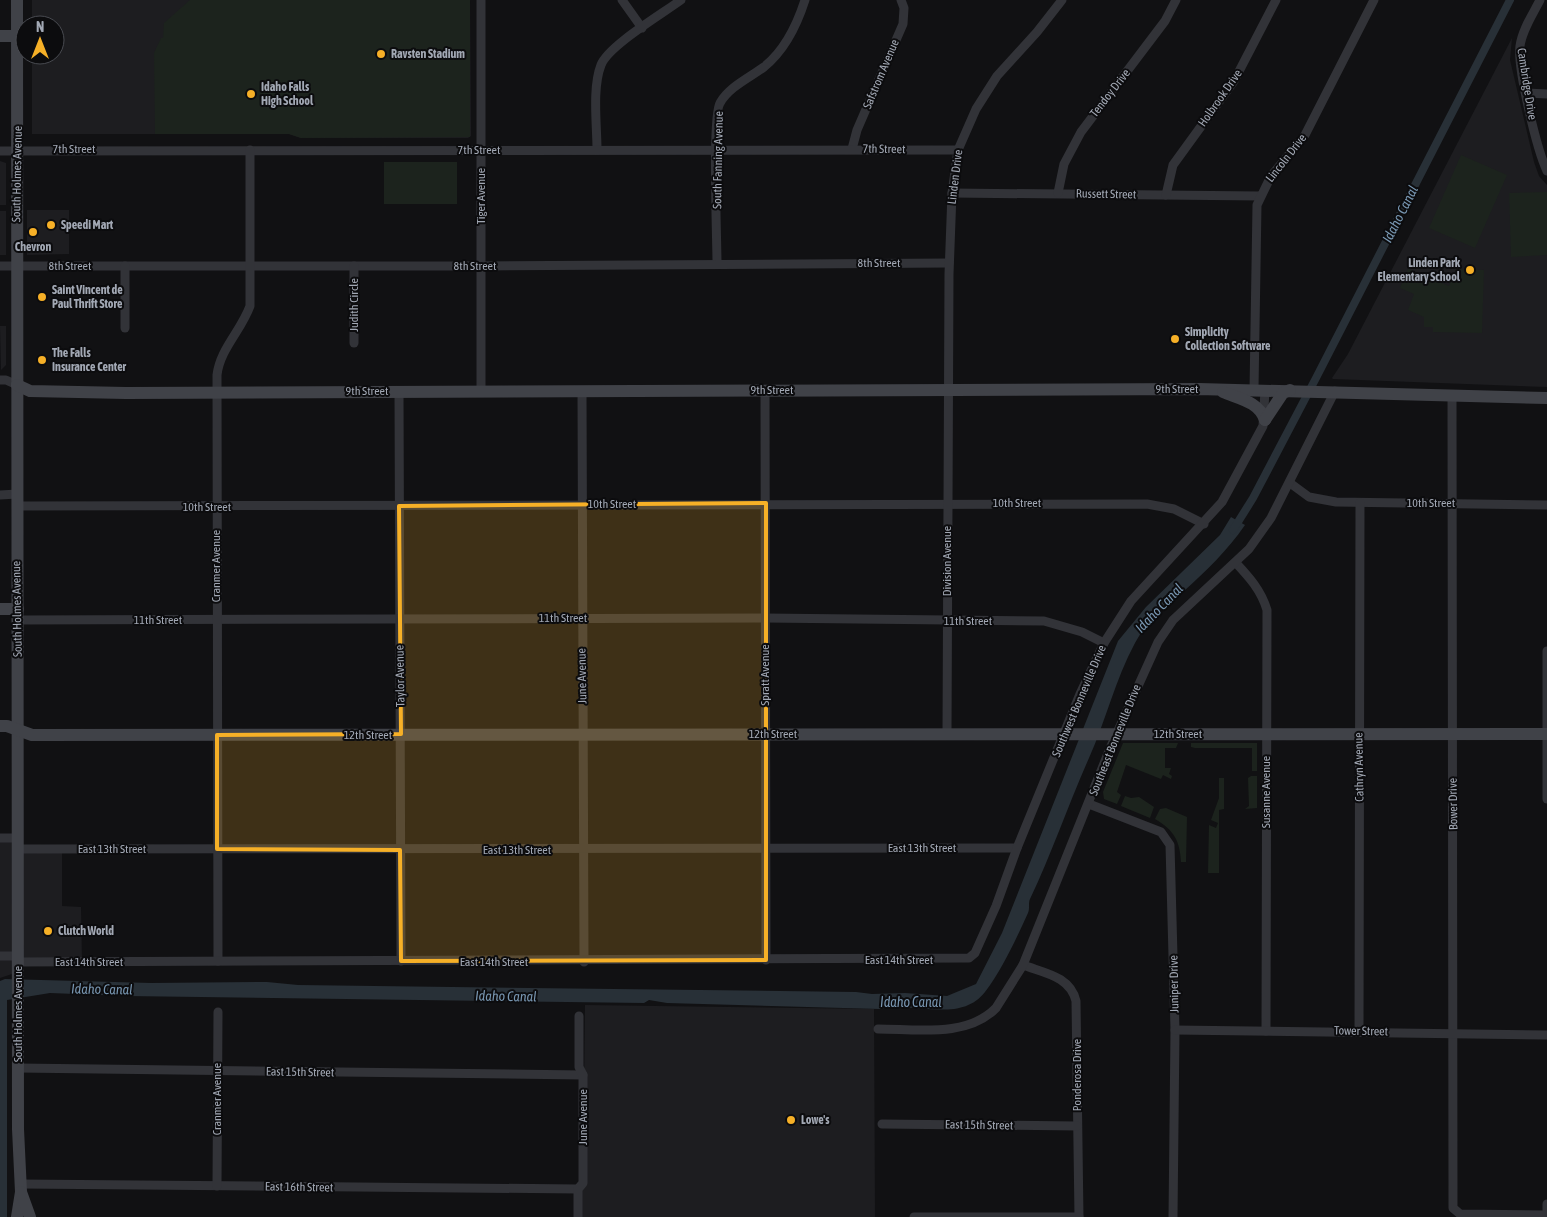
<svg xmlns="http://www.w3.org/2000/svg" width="1547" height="1217" font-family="'Asap Condensed',sans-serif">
	<rect width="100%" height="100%" fill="#111113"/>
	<g fill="#1d1d20">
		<polygon points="32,0 470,0 471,136 468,138 301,138 289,134 32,134 32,55 55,55 55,25 32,25"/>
		<polygon points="1512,38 1510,60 1534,162 1539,176 1547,185 1547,387 1333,379 1332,378 1348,354"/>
		<polygon points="0,161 6,163 6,205 0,205"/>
		<polygon points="27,210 69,210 69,254 27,255"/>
		<rect x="0" y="211" width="6" height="44"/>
		<polygon points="0,326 6,326 6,365 1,370"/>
		<polygon points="0,838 17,838 18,849 62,849 62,906 81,907 82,962 18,962 18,972 0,978"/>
		<polygon points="585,1005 874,1009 875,1217 580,1217 578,1189 583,1182"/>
	</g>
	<g fill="#1c231d">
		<polygon points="190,0 470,0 470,137 301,138 289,134 155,134 154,53 161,38 163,38 164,23"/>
		<polygon points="1461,155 1507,175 1475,248 1429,228"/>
		<rect x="384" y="162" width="73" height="42"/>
		<polygon points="1547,192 1547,255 1511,257 1509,193"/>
		<polygon points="1408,269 1449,286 1456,269 1484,270 1482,333 1433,332 1433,327 1424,327 1424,317 1408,310 1414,294 1400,288"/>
		<polygon points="1123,743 1178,743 1176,748 1165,748 1165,768 1171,768 1169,774 1172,776 1171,779 1163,775 1161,779 1126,765 1117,792 1121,795 1117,804 1104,799 1103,792"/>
		<polygon points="1191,743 1257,743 1257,771 1252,771 1252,748 1195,748 1191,747"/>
		<polygon points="1251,776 1257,776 1257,808 1245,809 1249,806 1248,778"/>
		<polygon points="1219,778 1224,778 1224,809 1219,810 1219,873 1208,873 1209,825 1216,828 1218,823 1211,820 1219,798"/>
		<polygon points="1125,796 1131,798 1139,797 1154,807 1150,818 1121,806"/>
		<path d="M 1166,808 L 1187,817 L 1186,862 L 1181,862 C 1180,841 1174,830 1155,819 L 1160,809 Z"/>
	</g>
	<path fill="#283037" d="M 1231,517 L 1245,525 C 1228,550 1206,571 1184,591 C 1167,606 1146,622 1135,643 C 1115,680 1106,720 1089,758 C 1068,805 1052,853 1030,899 C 1028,903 1030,908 1028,913 C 1016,939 1002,970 985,992 C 960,1024 915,1001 880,1009 L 667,1003 L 649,1000 L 644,1003 L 126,996 L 50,993 L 7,1000 L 7,1217 L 0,1217 L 0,981 L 5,979 L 151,983 L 267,982 L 298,985 L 856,992 L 872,994 L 905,993 L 947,996 L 976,984 L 1002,933 L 1118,641 L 1146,607 L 1220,535 Z"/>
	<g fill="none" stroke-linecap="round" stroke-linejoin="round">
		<polyline stroke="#283037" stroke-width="8" points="1233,530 1253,498 1316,378 1510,0"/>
		<g stroke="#323338" stroke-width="9">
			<polyline points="481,0 481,391"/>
			<polyline points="622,0 642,28"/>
			<path d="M 1540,0 C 1533,14 1522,30 1520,46 C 1517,68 1537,150 1547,171"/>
			<polyline points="1527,93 1547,94"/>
			<polyline points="852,149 857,130 903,24 904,8 901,0"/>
			<path d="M 597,150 C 597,125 592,88 601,65 C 608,46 662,14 681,0"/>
			<polyline points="0,151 958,150"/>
			<polyline points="952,193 1260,196"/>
			<polyline points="1058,193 1064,164 1081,132 1165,21 1176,0"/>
			<polyline points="1166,195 1173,165 1234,81 1276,0"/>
			<path d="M 717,263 C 717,240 712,116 720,103 C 729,87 749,78 764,67 C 784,51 797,25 805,0"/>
			<polyline points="0,266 481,266 949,263"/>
			<polyline points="125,266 125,328"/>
			<polyline points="354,266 354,343"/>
			<polyline points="0,380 6,380 17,385"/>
			<polyline points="765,390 766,960"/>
			<polyline points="1254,390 1257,205 1271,176 1305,135 1374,0"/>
			<polyline points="582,391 584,962"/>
			<polyline points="399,392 401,961"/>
			<polyline points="1452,395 1453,1208 1460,1214 1547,1215"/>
			<polyline points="1290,483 1309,497 1336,502 1547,505"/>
			<polyline points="0,495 17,494"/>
			<polyline points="17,506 1147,504 1174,509 1204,524"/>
			<path d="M 1236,563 C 1249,577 1261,590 1267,610 L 1266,1031"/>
			<polyline points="18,620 765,618 1044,621 1082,632 1104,643"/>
			<polyline points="1547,651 1547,799"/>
			<polyline points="947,733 949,274 952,193 958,150 976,109 997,76 1037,32 1062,0"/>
			<polyline points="1089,804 1161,832 1170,845 1175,1030 1173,1217"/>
			<polyline points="0,838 17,838"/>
			<polyline points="18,849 1017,848"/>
			<polyline points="0,956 18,956"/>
			<path d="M 218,961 L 217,375 C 220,349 241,331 250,306 L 250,150"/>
			<polyline points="18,962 969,958 975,953 996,906 1017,848 1080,694 1104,643 1131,601 1222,502 1263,426 1265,390"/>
			<path d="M 1023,965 C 1044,973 1070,976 1076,1001 L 1079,1217"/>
			<path d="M 878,1029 C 916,1029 967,1038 996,1008 L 1023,965 L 1111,746 L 1158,642 L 1173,620 L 1249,549 L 1271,518 L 1335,391"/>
			<polyline points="1175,1030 1547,1035"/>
			<polyline points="1359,1031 1360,503"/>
			<polyline points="18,1068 583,1075"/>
			<polyline points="882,1124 1077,1126"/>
			<polyline points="21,1184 578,1189"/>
			<polyline points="217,1186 218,1012"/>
			<polyline points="1547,1215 1547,1204"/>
			<polyline points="578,1217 578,1189 583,1183 583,1075 579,1067 579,1016"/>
			<polyline points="914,1217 1079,1217"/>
		</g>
		<g stroke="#404248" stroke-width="12">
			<polyline points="17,0 18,1129 21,1192 17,1217"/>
			<polyline points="0,36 17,36"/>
			<polyline points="17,385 30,391 126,393 1199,389 1547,398"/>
			<path d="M 1223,392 C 1240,399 1259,402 1265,420"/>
			<polyline points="1265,420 1283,393 1290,390"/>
			<polyline points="0,609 18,609"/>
			<polyline points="0,726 7,726 32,735 1547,734"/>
			<polyline points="21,1192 30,1217"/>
		</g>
	</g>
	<path fill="#f6b027" fill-opacity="0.2" stroke="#f6b027" stroke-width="4" stroke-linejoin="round" d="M 766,503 L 766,960 L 401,961 L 400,850 L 217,849 L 217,735 L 401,734 L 399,506 Z"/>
	<g fill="#f6b027" stroke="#0c0c0e" stroke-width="2">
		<circle cx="381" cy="54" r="5"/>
		<circle cx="251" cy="94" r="5"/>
		<circle cx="51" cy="225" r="5"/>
		<circle cx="33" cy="232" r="5"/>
		<circle cx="1470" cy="270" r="5"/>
		<circle cx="42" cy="297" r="5"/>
		<circle cx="1175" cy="339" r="5"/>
		<circle cx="42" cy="360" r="5"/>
		<circle cx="48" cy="931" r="5"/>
		<circle cx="791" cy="1120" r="5"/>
	</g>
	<g text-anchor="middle" stroke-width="4" stroke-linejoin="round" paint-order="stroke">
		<g font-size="12" font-weight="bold" fill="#a2a8b4" stroke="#0c0c0e" text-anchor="start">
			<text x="391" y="58">Ravsten Stadium</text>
			<text x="261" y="91">Idaho Falls<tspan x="261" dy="14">High School</tspan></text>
			<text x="61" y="229">Speedi Mart</text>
			<text x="33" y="251" text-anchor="middle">Chevron</text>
			<text x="1460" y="267" text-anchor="end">Linden Park<tspan x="1460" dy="14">Elementary School</tspan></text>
			<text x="52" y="294">Saint Vincent de<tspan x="52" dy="14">Paul Thrift Store</tspan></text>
			<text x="1185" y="336">Simplicity<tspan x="1185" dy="14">Collection Software</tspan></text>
			<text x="52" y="357">The Falls<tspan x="52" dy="14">Insurance Center</tspan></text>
			<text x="58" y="935">Clutch World</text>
			<text x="801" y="1124">Lowe's</text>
		</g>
		<g font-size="12" fill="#a2a8b4" stroke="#0c0c0e">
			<text transform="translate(881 74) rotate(-67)" y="4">Safstrom Avenue</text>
			<text transform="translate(1527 84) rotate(81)" y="4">Cambridge Drive</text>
			<text transform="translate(1110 93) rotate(-52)" y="4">Tendoy Drive</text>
			<text transform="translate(1220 98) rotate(-55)" y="4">Holbrook Drive</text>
			<text x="74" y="153">7th Street</text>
			<text transform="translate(884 149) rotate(1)" y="4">7th Street</text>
			<text x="479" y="154">7th Street</text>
			<text transform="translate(1286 158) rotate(-52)" y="4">Lincoln Drive</text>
			<text transform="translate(718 160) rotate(-89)" y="4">South Fanning Avenue</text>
			<text transform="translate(17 174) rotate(-89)" y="4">South Holmes Avenue</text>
			<text transform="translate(955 177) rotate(-83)" y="4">Linden Drive</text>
			<text transform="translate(1106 194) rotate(1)" y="4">Russett Street</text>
			<text transform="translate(481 196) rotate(-90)" y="4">Tiger Avenue</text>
			<text x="879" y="267">8th Street</text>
			<text x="70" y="270">8th Street</text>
			<text x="475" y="270">8th Street</text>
			<text transform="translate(354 305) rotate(-90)" y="4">Judith Circle</text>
			<text x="1177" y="393">9th Street</text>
			<text x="772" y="394">9th Street</text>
			<text x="367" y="395">9th Street</text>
			<text x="1017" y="507">10th Street</text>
			<text x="1431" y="507">10th Street</text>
			<text x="612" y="508">10th Street</text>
			<text x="207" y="511">10th Street</text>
			<text transform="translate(947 561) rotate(-90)" y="4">Division Avenue</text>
			<text transform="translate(216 566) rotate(-90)" y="4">Cranmer Avenue</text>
			<text transform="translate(17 609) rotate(-91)" y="4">South Holmes Avenue</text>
			<text x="563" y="622">11th Street</text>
			<text x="158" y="624">11th Street</text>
			<text x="968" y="625">11th Street</text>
			<text transform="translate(765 675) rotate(-90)" y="4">Spratt Avenue</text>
			<text transform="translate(400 676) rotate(-91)" y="4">Taylor Avenue</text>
			<text transform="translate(582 676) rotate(-91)" y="4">June Avenue</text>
			<text transform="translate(1079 701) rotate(-67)" y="4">Southwest Bonneville Drive</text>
			<text x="773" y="738">12th Street</text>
			<text x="1178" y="738">12th Street</text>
			<text x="368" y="739">12th Street</text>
			<text transform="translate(1115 740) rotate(-68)" y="4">Southeast Bonneville Drive</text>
			<text transform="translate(1359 767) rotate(-91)" y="4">Cathryn Avenue</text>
			<text transform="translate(1266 792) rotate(-90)" y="4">Susanne Avenue</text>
			<text transform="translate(1453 804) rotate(-91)" y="4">Bower Drive</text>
			<text x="922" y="852">East 13th Street</text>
			<text x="112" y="853">East 13th Street</text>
			<text x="517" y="854">East 13th Street</text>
			<text x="899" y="964">East 14th Street</text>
			<text x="89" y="966">East 14th Street</text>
			<text x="494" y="966">East 14th Street</text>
			<text transform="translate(1174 984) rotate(-91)" y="4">Juniper Drive</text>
			<text transform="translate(18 1014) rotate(-90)" y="4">South Holmes Avenue</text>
			<text transform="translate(1361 1031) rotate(1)" y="4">Tower Street</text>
			<text transform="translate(300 1072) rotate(1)" y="4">East 15th Street</text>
			<text transform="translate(1077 1075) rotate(-90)" y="4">Ponderosa Drive</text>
			<text transform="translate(217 1099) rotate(-90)" y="4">Cranmer Avenue</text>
			<text transform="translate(583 1117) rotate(-90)" y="4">June Avenue</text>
			<text transform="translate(979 1125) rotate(1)" y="4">East 15th Street</text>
			<text transform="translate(299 1187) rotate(1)" y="4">East 16th Street</text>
		</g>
		<g font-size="14" font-style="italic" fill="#7896b1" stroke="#0c0c0e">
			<text transform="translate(1400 214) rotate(-63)" y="5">Idaho Canal</text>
			<text transform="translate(1159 608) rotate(-46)" y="5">Idaho Canal</text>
			<text transform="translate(102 989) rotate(1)" y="5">Idaho Canal</text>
			<text transform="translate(506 996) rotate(1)" y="5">Idaho Canal</text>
			<text x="911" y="1007">Idaho Canal</text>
		</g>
	</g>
	<g transform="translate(40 40)"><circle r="24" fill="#0c0c0e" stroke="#484a50"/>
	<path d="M0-4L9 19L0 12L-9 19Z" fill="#f6b027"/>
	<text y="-8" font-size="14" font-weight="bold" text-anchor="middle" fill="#a2a8b4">N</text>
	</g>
</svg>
